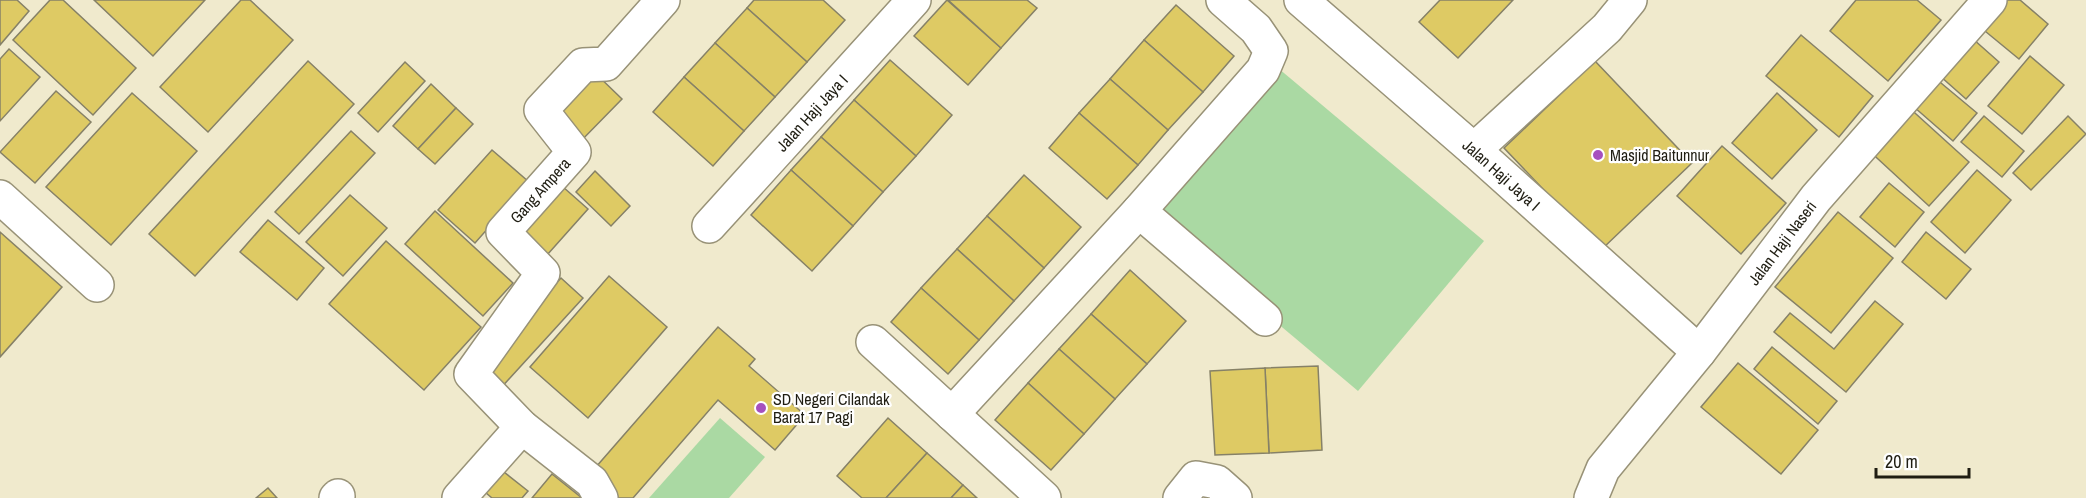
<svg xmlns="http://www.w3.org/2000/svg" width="2086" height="498" font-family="'Archivo Narrow',sans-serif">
	<rect width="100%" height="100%" fill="#f0eacd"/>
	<g fill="#aad9a3">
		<polygon points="1278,68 1484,241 1358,391 1152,218"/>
		<polygon points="720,418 765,457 729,498 649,498"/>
	</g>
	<g fill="#deca64" stroke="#868167" stroke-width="1.5">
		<polygon points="0,0 17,0 29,11 0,45"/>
		<polygon points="50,0 63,0 136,68 93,115 13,40"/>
		<polygon points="94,0 205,0 153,56"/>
		<polygon points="241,0 250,0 293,40 208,132 160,87"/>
		<polygon points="754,0 823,0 845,20 807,62 747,8"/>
		<polygon points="947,0 1001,48 968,85 914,36"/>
		<polygon points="948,0 1027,0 1037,8 1001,48"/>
		<polygon points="1440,0 1513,0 1458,58 1419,22"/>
		<polygon points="1856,0 1917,0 1941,20 1888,81 1830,31"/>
		<polygon points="1993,0 2020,0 2048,24 2019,59 1974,22"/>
		<polygon points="1176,5 1234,56 1203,92 1144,40"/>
		<polygon points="747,8 807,62 775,97 715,43"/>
		<polygon points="1964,31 1999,62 1966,99 1931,68"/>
		<polygon points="1801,35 1873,96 1839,137 1766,76"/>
		<polygon points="1144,40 1203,92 1168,130 1110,79"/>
		<polygon points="715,43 775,97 744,131 684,77"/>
		<polygon points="9,49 40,77 0,121 0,59"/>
		<polygon points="2030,56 2064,85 2022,134 1988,106"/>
		<polygon points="890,60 952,115 916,156 854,100"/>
		<polygon points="308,61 354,104 195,276 149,234"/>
		<polygon points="1595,61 1692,163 1601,250 1504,148"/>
		<polygon points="405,62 425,81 378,132 358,113"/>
		<polygon points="592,70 622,99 577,145 547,116"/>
		<polygon points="1929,73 1977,113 1953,141 1906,100"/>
		<polygon points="684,77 744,131 713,166 653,112"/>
		<polygon points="1110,79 1168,130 1138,165 1079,113"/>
		<polygon points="431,84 456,108 418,149 393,126"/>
		<polygon points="56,91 91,122 35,183 0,152"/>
		<polygon points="132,93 197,151 111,245 46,187"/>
		<polygon points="1777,93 1817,130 1772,179 1732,143"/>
		<polygon points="854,100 916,156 883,192 821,137"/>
		<polygon points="1905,104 1969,162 1929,206 1865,147"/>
		<polygon points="456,108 473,124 435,164 418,149"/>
		<polygon points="1079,113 1138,165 1107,199 1049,148"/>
		<polygon points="1984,116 2024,151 2002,177 1961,142"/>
		<polygon points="2068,116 2086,134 2031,190 2013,173"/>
		<polygon points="351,131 375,153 299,234 275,212"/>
		<polygon points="821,137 883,192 853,226 791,170"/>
		<polygon points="1722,146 1786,203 1741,254 1677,196"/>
		<polygon points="492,150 529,182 475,243 438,210"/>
		<polygon points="791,170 853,226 812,271 751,215"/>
		<polygon points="1977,170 2011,200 1965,253 1931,222"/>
		<polygon points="595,171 630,206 611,226 576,192"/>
		<polygon points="1024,175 1081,227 1044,268 987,216"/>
		<polygon points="554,179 588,209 539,264 505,234"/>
		<polygon points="1889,183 1924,212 1895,247 1860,217"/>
		<polygon points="350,195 387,228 343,276 306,242"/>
		<polygon points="435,211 513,283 483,316 405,244"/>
		<polygon points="1838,212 1893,258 1831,333 1775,287"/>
		<polygon points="987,216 1044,268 1014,301 957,249"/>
		<polygon points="268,220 324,268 297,300 240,252"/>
		<polygon points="0,232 62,287 0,357"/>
		<polygon points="1926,232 1971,269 1946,299 1902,262"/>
		<polygon points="386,241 481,327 424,390 329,304"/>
		<polygon points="957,249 1014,301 979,340 921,288"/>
		<polygon points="1130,270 1186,321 1147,364 1091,314"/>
		<polygon points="609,276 667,327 588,418 530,367"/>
		<polygon points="561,278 583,298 499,390 477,370"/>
		<polygon points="921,288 979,340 948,374 891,322"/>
		<polygon points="1875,301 1903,324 1846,392 1774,332 1790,313 1834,349"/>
		<polygon points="1091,314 1147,364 1115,399 1059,349"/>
		<polygon points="718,327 755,359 749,366 805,415 775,450 718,400 633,498 615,498 589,475"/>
		<polygon points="1772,347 1837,401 1818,424 1754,369"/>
		<polygon points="1059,349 1115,399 1084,434 1028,383"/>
		<polygon points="1738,363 1818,430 1781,474 1701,407"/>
		<polygon points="1318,366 1322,450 1269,453 1265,368"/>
		<polygon points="1265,368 1269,453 1215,455 1210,371"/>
		<polygon points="1028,383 1084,434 1051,470 995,420"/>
		<polygon points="888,418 927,453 886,498 862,498 837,476"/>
		<polygon points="927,453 963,485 951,498 886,498"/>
		<polygon points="495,465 528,491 522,498 492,498 479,487"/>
		<polygon points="552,474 582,498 532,498"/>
		<polygon points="963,485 977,498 951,498"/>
		<polygon points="268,488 277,498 256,498"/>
	</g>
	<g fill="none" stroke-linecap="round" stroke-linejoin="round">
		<defs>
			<g id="minor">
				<path id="s1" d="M 1301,0 L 1474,150 L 1699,352"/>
				<polyline points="1474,150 1607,28 1630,0"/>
				<polyline points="0,197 97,285"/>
				<polyline points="1139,211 1265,319"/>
				<path id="s2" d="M 709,226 L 914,0"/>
				<polyline points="873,342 1044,498"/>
				<polyline points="952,414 1139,211 1263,70 1271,51 1256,29 1223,0"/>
				<polyline points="336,498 338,496"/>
				<polyline points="459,498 522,427"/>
				<path id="s3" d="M 601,498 L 592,482 L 522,427 L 471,374 L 543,273 L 503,232 L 574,152 L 541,110 L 583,65 L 606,64 L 663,0"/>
				<polyline points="1180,498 1196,478 1217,482 1235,498"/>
				<path id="s4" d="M 1591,498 L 1603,469 L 1699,352 L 1816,198 L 1990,0"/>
			</g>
		</defs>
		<use href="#minor" stroke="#989277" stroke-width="36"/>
		<use href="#minor" stroke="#fff" stroke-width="33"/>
	</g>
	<g fill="#a650be" stroke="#fff" stroke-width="2">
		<circle cx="1598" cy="155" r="6"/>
		<circle cx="761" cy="408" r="6"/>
	</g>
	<g text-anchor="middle" stroke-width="4.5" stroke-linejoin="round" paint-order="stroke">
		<g font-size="16" fill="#1f1d12" stroke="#fff">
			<text dy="6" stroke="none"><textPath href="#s2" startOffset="153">Jalan Haji Jaya I</textPath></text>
			<text dy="6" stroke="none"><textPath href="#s1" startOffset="266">Jalan Haji Jaya I</textPath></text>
			<text dy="6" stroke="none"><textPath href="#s3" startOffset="418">Gang Ampera</textPath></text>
			<text dy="6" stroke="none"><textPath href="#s4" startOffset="320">Jalan Haji Naseri</textPath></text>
		</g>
		<g font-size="16" fill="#1f1d12" stroke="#fff" text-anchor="start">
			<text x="1610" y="161">Masjid Baitunnur</text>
			<text x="773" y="405">SD Negeri Cilandak<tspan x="773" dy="18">Barat 17 Pagi</tspan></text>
		</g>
	</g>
	<path d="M1876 468v9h93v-9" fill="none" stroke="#1f1d12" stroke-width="3"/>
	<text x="1885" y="468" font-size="18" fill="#1f1d12" stroke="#ffffff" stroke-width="4.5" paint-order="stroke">20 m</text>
</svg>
